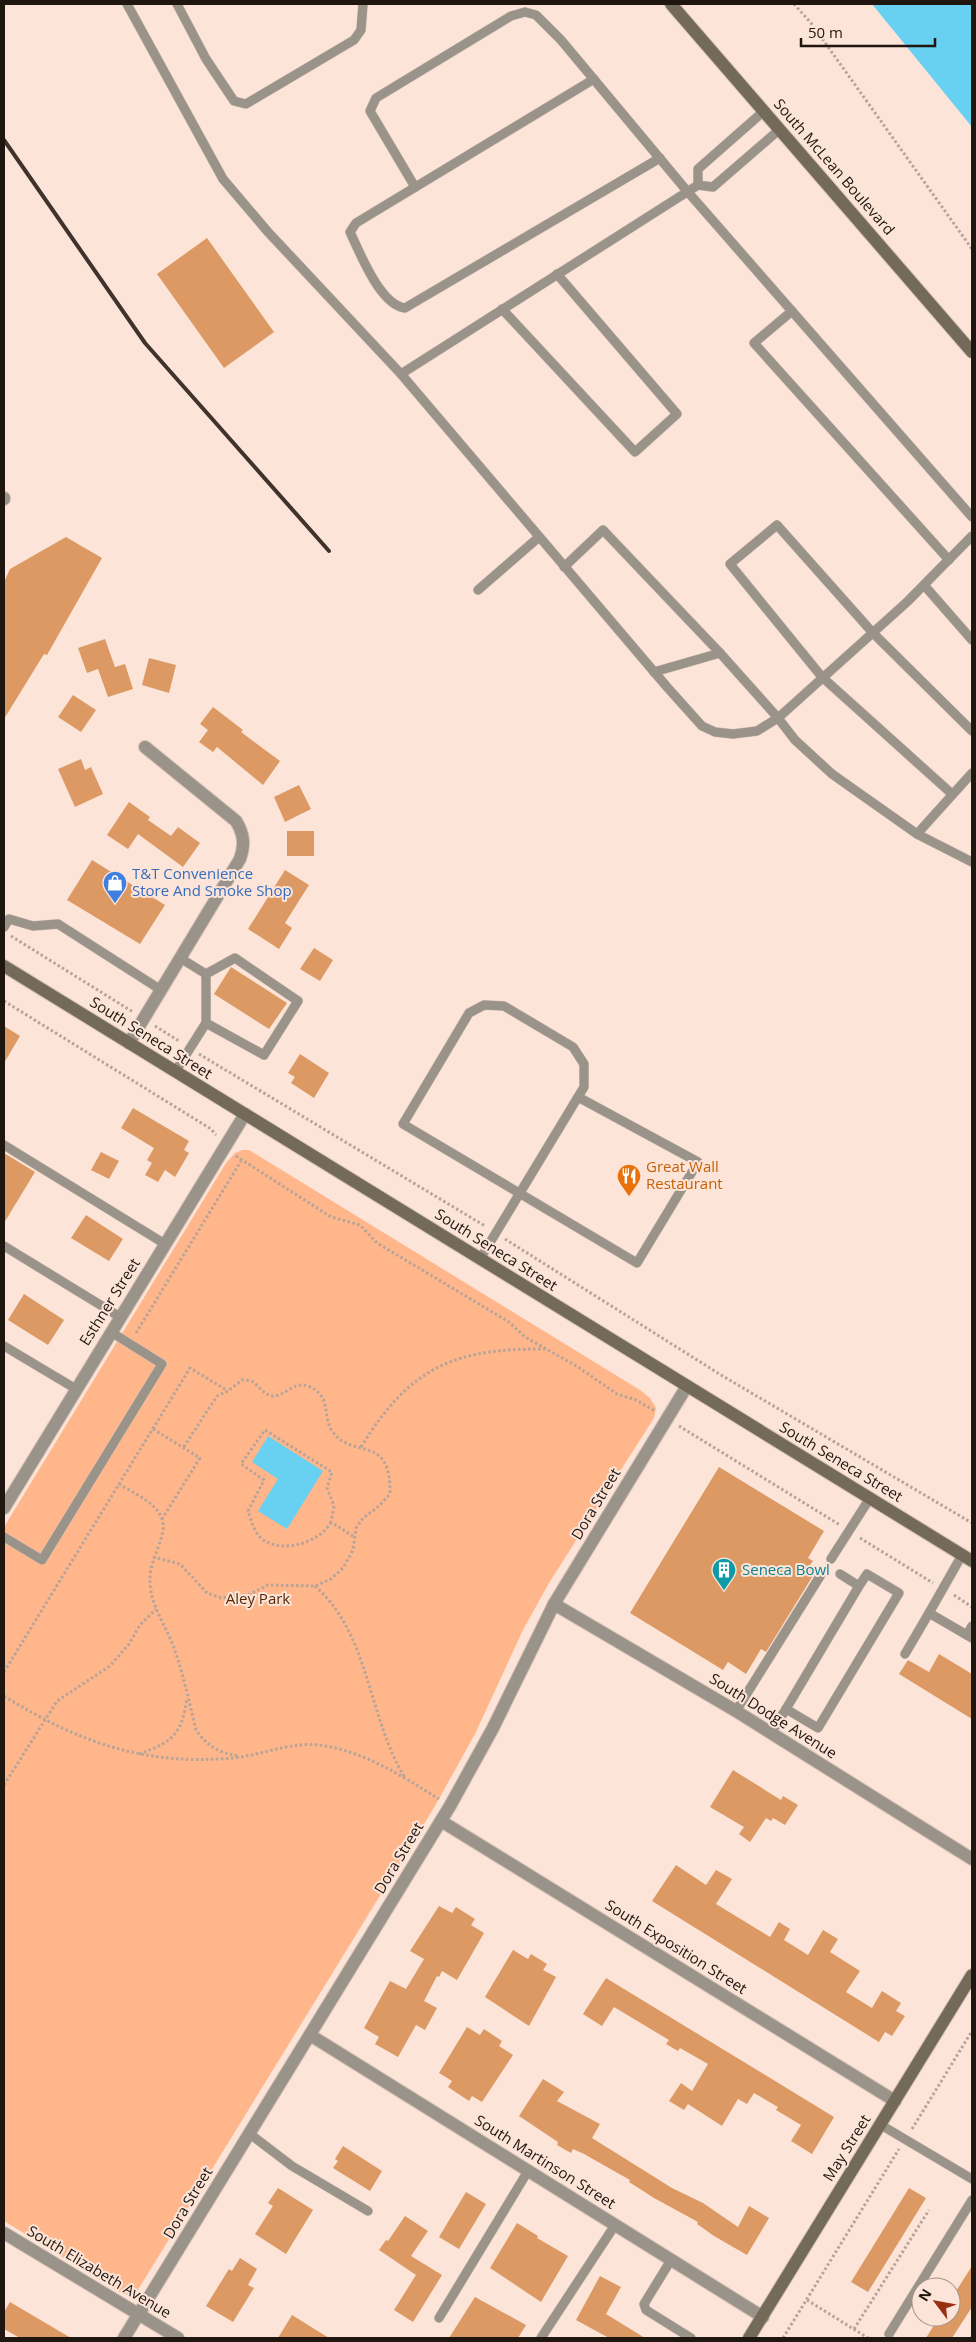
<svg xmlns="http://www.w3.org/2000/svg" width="976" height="2342" font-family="'Open Sans',sans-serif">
	<rect width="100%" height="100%" fill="#fce5d8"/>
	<polygon fill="#ffb68b" points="242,1150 249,1150 640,1390 650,1398 656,1408 654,1418 549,1583 523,1630 475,1734 435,1806 136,2293 129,2295 121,2293 4,2221 4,1527 226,1163 235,1153"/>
	<g fill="#68d0f1">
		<polygon points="872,4 972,4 972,127"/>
		<polygon points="268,1436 323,1471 287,1529 258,1511 278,1479 252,1462"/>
	</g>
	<g fill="#dc9963">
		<polygon points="207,238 274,332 224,368 157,274"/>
		<polygon points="66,537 102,558 47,655 44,654 4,719 4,582 10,569"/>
		<polygon points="105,639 115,667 125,664 133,689 108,697 98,669 87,673 78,648"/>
		<polygon points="149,658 176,665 169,693 142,685"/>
		<polygon points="73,695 96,710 81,732 58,717"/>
		<polygon points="213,707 243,730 241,732 280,761 263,785 217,747 213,752 199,742 208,730 200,724"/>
		<polygon points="81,759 85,770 91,767 103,794 75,807 58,769"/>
		<polygon points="299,785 311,809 285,822 274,797"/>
		<polygon points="129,802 150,817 148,820 171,836 178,827 200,843 183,867 138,834 128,849 107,835"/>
		<rect x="287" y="831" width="27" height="25"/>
		<polygon points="92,860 165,905 140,944 67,900"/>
		<polygon points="285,870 309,885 285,923 292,928 279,949 248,929"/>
		<polygon points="314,948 333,960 320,981 300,969"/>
		<polygon points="231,967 287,1003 269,1029 214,994"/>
		<polygon points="4,1026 20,1036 4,1063"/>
		<polygon points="300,1054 329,1073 314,1098 291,1083 295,1077 288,1073"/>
		<polygon points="133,1108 189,1141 184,1150 189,1153 175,1177 165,1170 158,1182 145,1175 152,1163 147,1160 154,1148 121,1128"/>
		<polygon points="101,1152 119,1161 109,1179 91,1170"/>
		<polygon points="4,1153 35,1172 4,1223"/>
		<polygon points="86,1215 123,1239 109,1261 71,1238"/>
		<polygon points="24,1294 64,1320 48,1345 8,1320"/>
		<polygon points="719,1467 824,1531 808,1558 813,1561 810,1565 817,1569 766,1652 761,1649 746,1674 728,1662 723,1670 630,1613"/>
		<polygon points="939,1654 972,1674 972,1719 899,1674 908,1660 929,1672"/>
		<polygon points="733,1770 781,1800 783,1796 798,1805 785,1825 773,1818 771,1821 766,1818 750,1842 739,1834 744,1827 710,1807"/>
		<polygon points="676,1865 706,1885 716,1870 732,1879 716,1904 770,1937 779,1922 790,1929 784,1940 808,1955 823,1930 838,1939 830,1952 860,1971 846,1992 872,2008 882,1991 901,2003 896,2011 905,2016 892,2036 885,2032 879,2042 652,1901"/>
		<polygon points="439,1906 452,1913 456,1907 475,1919 471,1925 484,1933 457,1980 442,1971 439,1977 437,1976 424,2001 437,2008 425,2030 416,2025 398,2057 375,2044 379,2037 364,2028 390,1981 406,1989 424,1959 410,1951"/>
		<polygon points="513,1950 528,1959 531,1954 547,1964 543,1970 556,1977 529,2026 485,1997"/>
		<polygon points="606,1978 834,2117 812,2154 791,2141 801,2125 776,2110 778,2107 754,2093 747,2104 738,2099 722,2126 688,2104 684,2110 669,2101 681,2083 692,2091 708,2064 680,2048 678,2051 666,2044 669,2040 614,2007 602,2026 583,2014"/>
		<polygon points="467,2027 480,2035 484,2029 502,2041 499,2046 513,2055 482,2102 472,2096 469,2101 448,2087 452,2081 439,2073"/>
		<polygon points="543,2079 564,2092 557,2101 600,2124 592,2138 672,2188 703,2203 738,2227 749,2206 769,2218 747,2255 714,2236 697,2224 698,2222 654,2198 629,2182 630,2180 584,2154 573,2149 571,2153 557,2145 558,2142 519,2116"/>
		<polygon points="343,2146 382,2171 370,2191 333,2168 338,2161 335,2159"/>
		<polygon points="278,2188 313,2210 286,2254 255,2234 273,2206 268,2203"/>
		<polygon points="909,2188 926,2198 868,2292 851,2282"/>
		<polygon points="466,2192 486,2204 459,2249 439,2237"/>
		<polygon points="405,2216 428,2231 411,2256 442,2275 413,2322 394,2310 416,2275 379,2250 386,2240 388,2241"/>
		<polygon points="517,2223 538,2236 537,2238 568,2256 541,2302 490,2268"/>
		<polygon points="240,2258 257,2269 248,2285 254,2288 233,2322 206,2306 229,2269 232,2271"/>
		<polygon points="972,2266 972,2307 952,2338 926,2338 939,2317 951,2317 951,2299"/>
		<polygon points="600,2276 621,2287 606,2314 645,2338 609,2338 576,2320"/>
		<polygon points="475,2297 526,2325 518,2338 449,2338"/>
		<polygon points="10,2302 71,2338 20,2338 4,2329 4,2312"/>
		<polygon points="292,2315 329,2338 278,2338"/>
	</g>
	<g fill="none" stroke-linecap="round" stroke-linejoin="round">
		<defs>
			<g id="lane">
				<polyline points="127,4 223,179 268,232 401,374 698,185"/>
				<polyline points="177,4 206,59 234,101 246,104 354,40 361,30 363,4"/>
				<path d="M 594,79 L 356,223 L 350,232 C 360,253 380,305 405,308 L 410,305 L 660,158"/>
				<polyline points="764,111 698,169 698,185 713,187 780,129"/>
				<polyline points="415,187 370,111 376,98 511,16 525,12 536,15 561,40 687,191 972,517"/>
				<polyline points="502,309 635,452 677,414 557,274"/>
				<polyline points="792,311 754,343 949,560"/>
				<polyline points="401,374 667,687 702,726 715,732 733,734 757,731 778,718 907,602 972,536"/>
				<polyline points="564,567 603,530 720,653 778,718 795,740 832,774 917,834 972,773"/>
				<polyline points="924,585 972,640"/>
				<polyline points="478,590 539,537"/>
				<polyline points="654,672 720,653"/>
				<polyline points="952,794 822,677 730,564 777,525 873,633 972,731"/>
				<polyline points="917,834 972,862"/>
				<polyline points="4,927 9,919 33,926 58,924 161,990"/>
				<polyline points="180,958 206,974"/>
				<polyline points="175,1072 206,1023 206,974 235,958 298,1001 264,1055 206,1023"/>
				<polyline points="4,1145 165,1244"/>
				<polyline points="4,1246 120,1317"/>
				<polyline points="480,1259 584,1087 584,1064 573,1047 504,1006 484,1005 469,1013 403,1124 637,1263 698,1162 578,1097"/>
				<polyline points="4,1346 76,1389"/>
				<polyline points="4,1537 42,1560 162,1364 111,1332"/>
				<polyline points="831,1559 870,1498"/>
				<polyline points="840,1574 859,1586 786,1709 818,1728 899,1593 867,1574 859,1586"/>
				<polyline points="929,1613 962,1555"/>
				<polyline points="967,1635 972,1626"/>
				<polyline points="905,1654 929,1613 972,1638"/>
				<polyline points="736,1711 822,1573"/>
				<polyline points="771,1733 786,1709"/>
				<polyline points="881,2125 972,2179"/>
				<polyline points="250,2134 292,2166 368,2211"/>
				<polyline points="671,2260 644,2304 646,2310 691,2338"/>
				<polyline points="439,2318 528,2171"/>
				<polyline points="889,2334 972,2200"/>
				<polyline points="541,2338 615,2225"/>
			</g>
			<g id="street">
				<polyline points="4,499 4,498"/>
				<path d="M 129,1043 L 240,859 C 245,845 244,834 236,821 L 145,747"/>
				<polyline points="4,1508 245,1114"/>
				<polyline points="554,1604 736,1711 972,1859"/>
				<polyline points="441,1821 895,2101"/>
				<polyline points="310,2035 763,2317"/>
				<polyline points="4,2233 178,2338"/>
				<polyline points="124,2338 450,1806 493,1728 554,1604 687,1386"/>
			</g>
			<g id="secondary">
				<polyline points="671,4 972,352"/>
				<polyline points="4,966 972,1561"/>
				<polyline points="749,2338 972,1975"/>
			</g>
		</defs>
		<use href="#lane" stroke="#d4c0b4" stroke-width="10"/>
		<use href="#street" stroke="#d4c0b4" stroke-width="14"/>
		<use href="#secondary" stroke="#d4c0b4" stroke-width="14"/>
		<g stroke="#b7a499" stroke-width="3" stroke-dasharray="2.5 2.5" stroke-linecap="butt">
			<polyline points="794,4 811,23 972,249"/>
			<polyline points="11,936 133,1012"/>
			<polyline points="4,1001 211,1129 216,1135"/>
			<polyline points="155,1026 179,1041"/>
			<polyline points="199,1054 485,1226"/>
			<polyline points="236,1156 331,1217 360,1225 377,1243 509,1322 525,1337 578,1367 617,1394 636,1400 655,1411"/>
			<polyline points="505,1239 721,1375 972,1523"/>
			<polyline points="136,1333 241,1161"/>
			<polyline points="679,1426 840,1525"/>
			<polyline points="153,1429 200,1458 162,1519"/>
			<path d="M 361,1447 C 410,1367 454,1348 546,1349"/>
			<path d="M 119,1484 C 133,1493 156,1502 162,1519 C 168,1534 150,1559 150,1578 C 149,1602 164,1623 173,1645 C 183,1673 189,1701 196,1730 C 208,1747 219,1753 239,1756"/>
			<path d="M 331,1522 C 321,1542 284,1553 265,1541 C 255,1536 251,1520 248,1511 L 264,1480 L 241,1464 L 265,1430 L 332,1472 L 327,1488 L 334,1506 L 331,1522 L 354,1537"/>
			<polyline points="860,1538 933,1583"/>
			<path d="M 153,1557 L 180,1564 L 207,1593 L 221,1598 L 246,1596 L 268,1585 L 315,1586 L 331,1579 L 343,1568 L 353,1550 L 356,1528 L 363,1518 L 379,1506 L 390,1494 C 391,1432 353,1461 332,1431 C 322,1416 332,1395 308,1386 C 295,1381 287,1394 275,1396 C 265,1397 260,1387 253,1382 C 250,1380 245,1380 242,1380 L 228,1391 L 217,1396 L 183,1448"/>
			<path d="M 315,1586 C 370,1634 368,1718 405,1778"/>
			<polyline points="954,1595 972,1607"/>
			<polyline points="4,1672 190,1368 228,1391"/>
			<path d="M 4,1696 C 78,1742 144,1766 233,1758 C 262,1755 289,1742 319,1745 C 364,1751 400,1775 439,1799"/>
			<path d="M 139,1754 C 173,1742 182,1734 187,1698"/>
			<polyline points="4,1785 57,1701 110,1666 129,1644 140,1625 156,1609"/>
			<polyline points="912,2129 972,2031"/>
			<polyline points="807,2300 868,2338"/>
			<polyline points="854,2329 929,2210"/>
			<polyline points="783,2338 899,2149"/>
			<polyline points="971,2338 972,2337"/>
		</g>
		<use href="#lane" stroke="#9a9389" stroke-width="9"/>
		<use href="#street" stroke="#9a9389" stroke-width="12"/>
		<use href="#secondary" stroke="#736a5a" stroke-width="12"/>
		<polyline stroke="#3f332c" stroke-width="4" points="4,140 145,343 329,551"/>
	</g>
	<defs>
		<symbol id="shop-pin" viewBox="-11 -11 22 30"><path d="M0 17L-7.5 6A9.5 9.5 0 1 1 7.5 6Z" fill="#3f7fe0" stroke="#fce5d8"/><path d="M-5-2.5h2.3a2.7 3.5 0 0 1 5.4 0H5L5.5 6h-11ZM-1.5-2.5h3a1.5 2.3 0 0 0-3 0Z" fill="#fff"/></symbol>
		<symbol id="restaurant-pin" viewBox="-11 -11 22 30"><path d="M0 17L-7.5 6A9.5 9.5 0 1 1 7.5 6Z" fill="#e8710a" stroke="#fce5d8"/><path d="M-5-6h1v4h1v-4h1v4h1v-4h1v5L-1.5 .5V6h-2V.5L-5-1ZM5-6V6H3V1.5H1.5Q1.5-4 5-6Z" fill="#fff"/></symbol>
		<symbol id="building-pin" viewBox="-11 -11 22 30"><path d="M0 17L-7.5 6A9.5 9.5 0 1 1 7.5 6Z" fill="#0f9aa8" stroke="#fce5d8"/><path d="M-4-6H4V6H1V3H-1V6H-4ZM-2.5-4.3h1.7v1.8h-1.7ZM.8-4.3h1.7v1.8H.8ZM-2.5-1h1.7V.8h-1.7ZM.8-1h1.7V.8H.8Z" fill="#fff"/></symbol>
	</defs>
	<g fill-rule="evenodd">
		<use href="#shop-pin" x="101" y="869" width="28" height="38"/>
		<use href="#restaurant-pin" x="615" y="1162" width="28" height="38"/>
		<use href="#building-pin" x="710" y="1556" width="28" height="38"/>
	</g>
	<g text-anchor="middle" stroke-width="4" stroke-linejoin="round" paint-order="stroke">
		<g font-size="15" fill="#201610" stroke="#fce5d8">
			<text transform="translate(834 167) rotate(49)" y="5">South McLean Boulevard</text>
			<text transform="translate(151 1038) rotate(32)" y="5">South Seneca Street</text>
			<text transform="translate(496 1250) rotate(32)" y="5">South Seneca Street</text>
			<text transform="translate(110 1302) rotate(-58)" y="5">Esthner Street</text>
			<text transform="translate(841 1462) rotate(31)" y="5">South Seneca Street</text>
			<text transform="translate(596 1504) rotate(-59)" y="5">Dora Street</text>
			<text transform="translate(773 1716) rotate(32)" y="5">South Dodge Avenue</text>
			<text transform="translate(399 1858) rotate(-59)" y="5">Dora Street</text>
			<text transform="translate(676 1947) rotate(32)" y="5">South Exposition Street</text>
			<text transform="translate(847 2148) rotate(-58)" y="5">May Street</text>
			<text transform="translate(545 2162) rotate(32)" y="5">South Martinson Street</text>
			<text transform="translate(188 2203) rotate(-59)" y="5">Dora Street</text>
			<text transform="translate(99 2272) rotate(31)" y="5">South Elizabeth Avenue</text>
		</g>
		<g font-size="15" fill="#366cbe" stroke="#fce5d8" text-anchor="start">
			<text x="132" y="879">T&amp;T Convenience<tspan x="132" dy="17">Store And Smoke Shop</tspan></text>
		</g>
		<g font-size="15" fill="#c56008" stroke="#fce5d8" text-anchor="start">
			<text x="646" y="1172">Great Wall<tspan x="646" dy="17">Restaurant</tspan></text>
		</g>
		<g font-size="15" fill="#0d838f" stroke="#fce5d8" text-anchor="start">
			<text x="742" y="1575">Seneca Bowl</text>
		</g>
		<g font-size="15" fill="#562805" stroke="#fce5d8">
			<text x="258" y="1604">Aley Park</text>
		</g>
	</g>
	<rect width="976" height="2342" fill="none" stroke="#201610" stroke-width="10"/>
	<g transform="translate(936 2302) rotate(302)"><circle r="24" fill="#fce5d8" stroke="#a49288"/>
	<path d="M0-4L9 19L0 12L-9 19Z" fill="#983112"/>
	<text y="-8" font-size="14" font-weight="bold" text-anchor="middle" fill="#201610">N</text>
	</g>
	<path d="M801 38v8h134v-8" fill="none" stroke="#201610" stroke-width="2.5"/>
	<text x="808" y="38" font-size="15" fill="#201610" stroke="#fce5d8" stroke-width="4" paint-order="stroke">50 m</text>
</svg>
